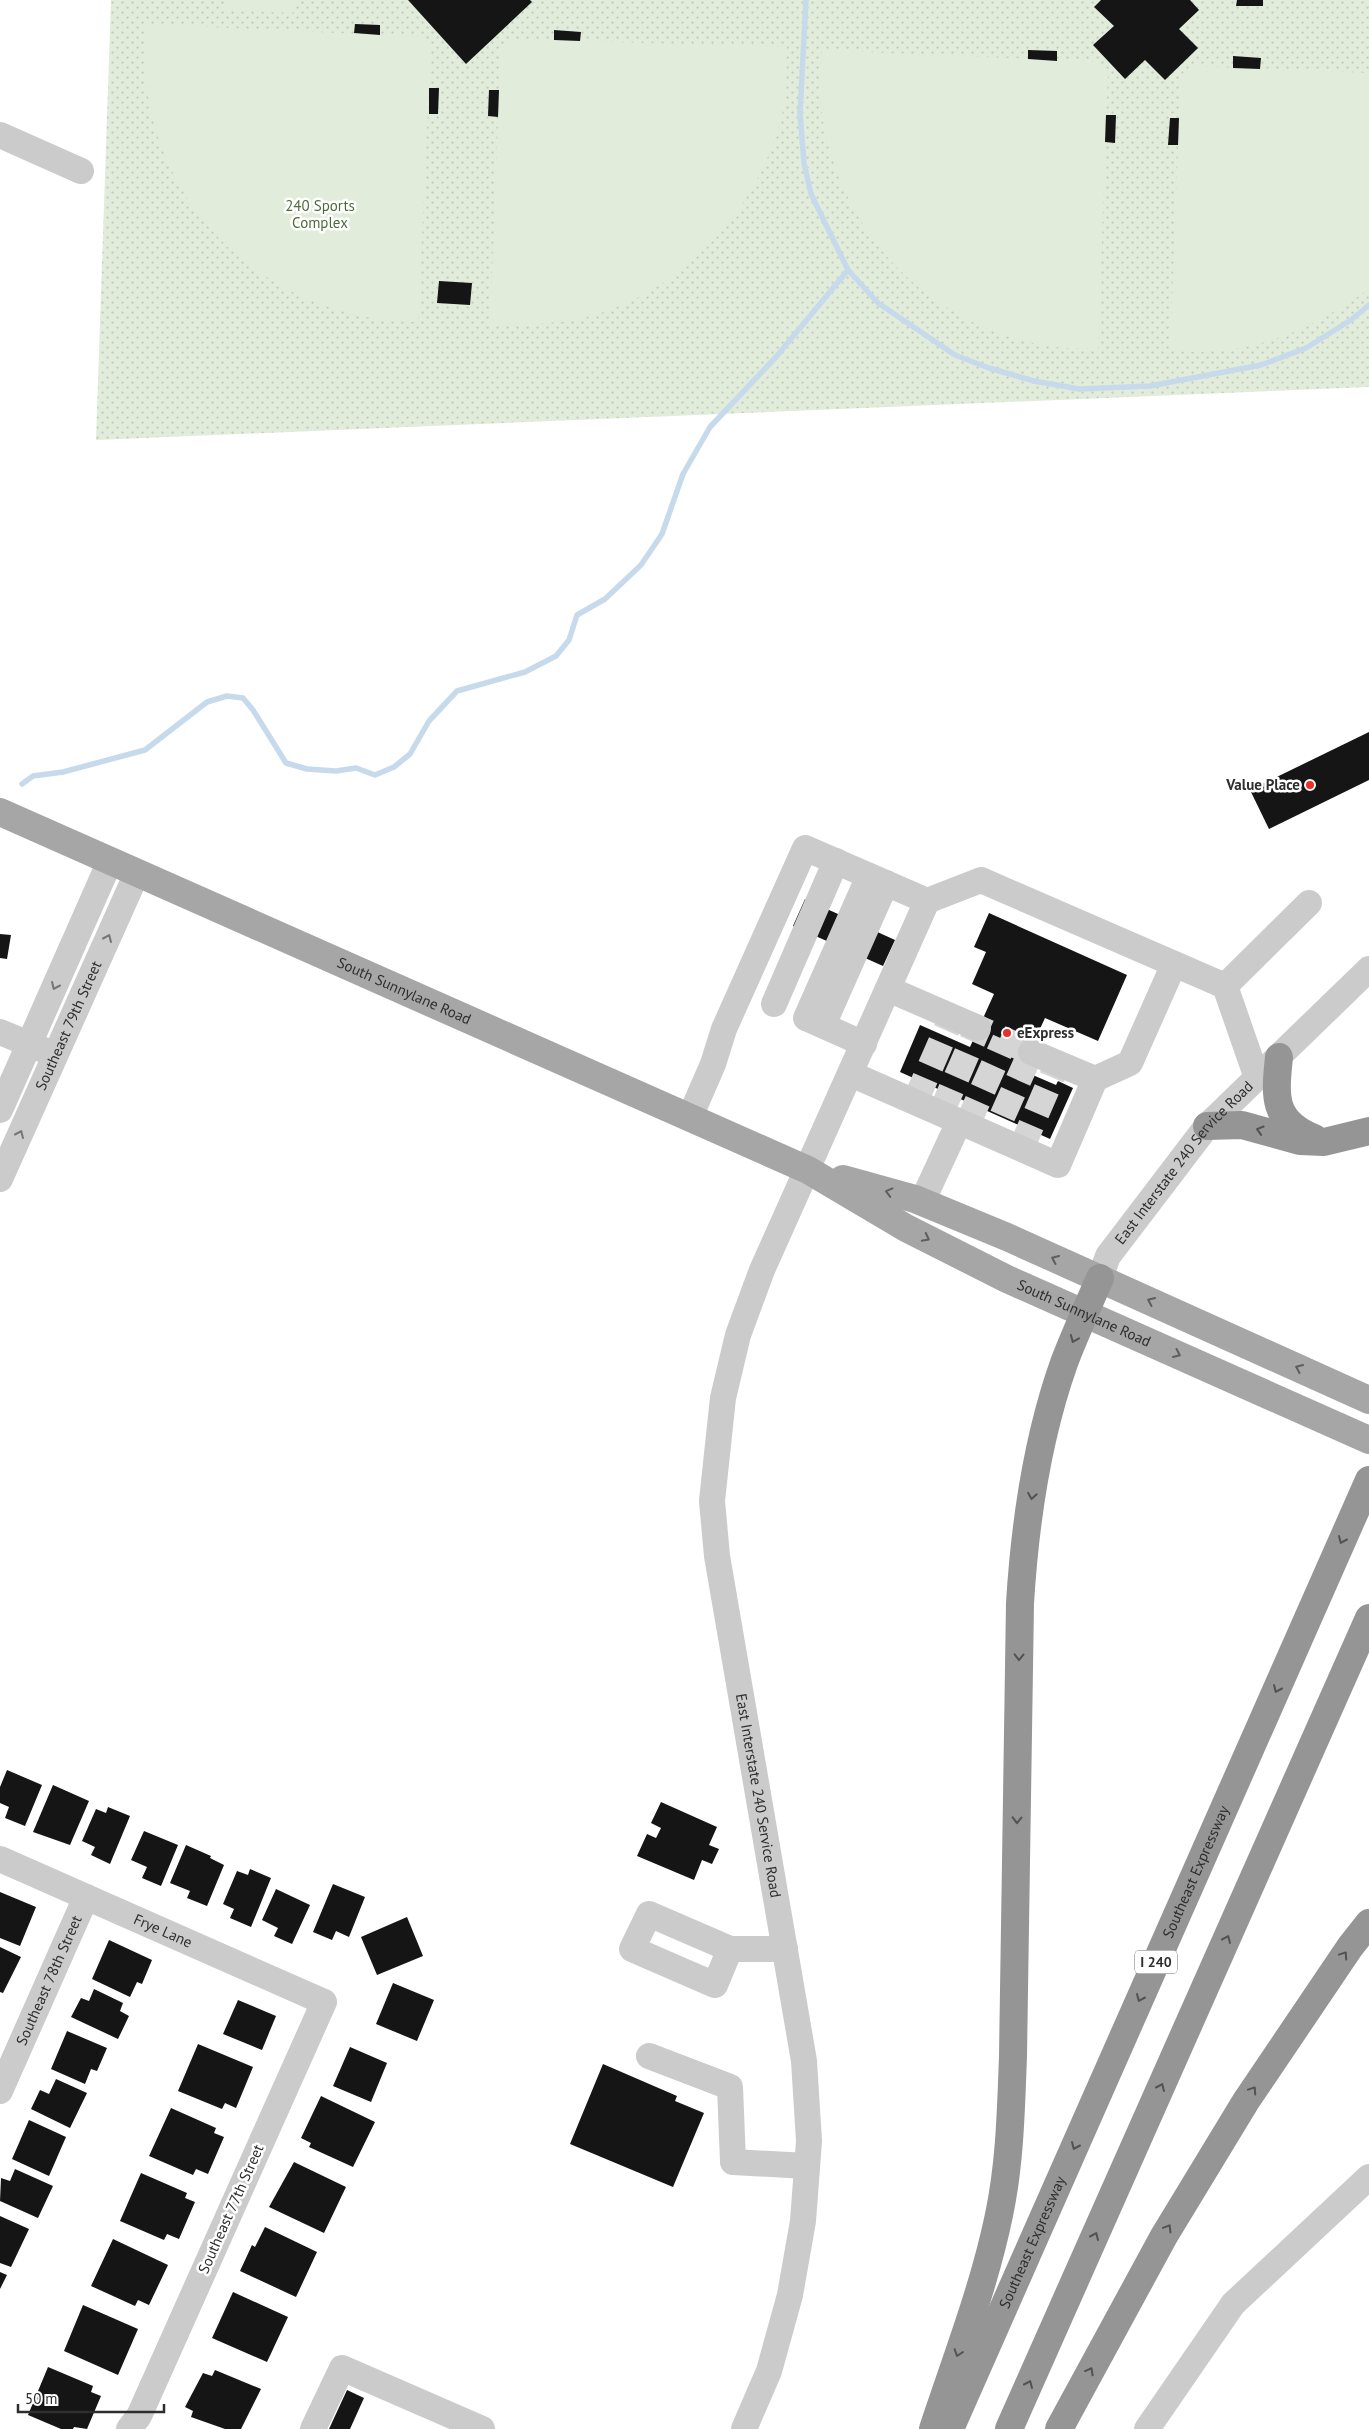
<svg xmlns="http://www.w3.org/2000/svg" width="1369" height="2429" font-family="'PT Sans',sans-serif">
	<defs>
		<pattern id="park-dots" width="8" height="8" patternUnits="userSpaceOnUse" patternTransform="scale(1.25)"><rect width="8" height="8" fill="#e2ecdb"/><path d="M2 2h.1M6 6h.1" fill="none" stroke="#c2cbbc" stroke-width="1.8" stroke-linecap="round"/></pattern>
	</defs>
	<rect width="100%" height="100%" fill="#fff"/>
	<polygon fill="url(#park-dots)" points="111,0 1369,0 1369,387 96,440"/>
	<g fill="#e2ecdb">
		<polygon points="226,0 294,0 293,13 226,10"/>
		<path d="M 146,24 L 422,37 L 431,45 L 418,322 C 275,320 158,218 145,74 C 143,58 146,40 146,24 Z"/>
		<path d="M 511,39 L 787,47 C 787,71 787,95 781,119 C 757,210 686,287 595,315 C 562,325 524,324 490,324 L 501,48 Z"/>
		<path d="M 822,50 L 1100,62 L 1108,71 L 1098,349 C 1082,348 1065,349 1049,346 C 933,327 847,241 824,126 C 819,101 821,75 822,50 Z"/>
		<path d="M 1191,66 L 1369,73 L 1369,289 C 1305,334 1250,356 1170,351 L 1181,75 Z"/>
	</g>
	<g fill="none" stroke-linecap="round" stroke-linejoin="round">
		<g stroke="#c6daec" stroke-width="5.5">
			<polyline points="806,0 800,113 804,163 811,194 848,270 878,303 955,355 989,368 1034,381 1079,389 1150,386 1261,365 1306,348 1351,320 1369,305"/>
			<polyline points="22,784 33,776 63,772 145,750 207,702 227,696 243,698 253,710 286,763 307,769 336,771 356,768 375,775 394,767 410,754 429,721 457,691 525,672 556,656 569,640 577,615 605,599 641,565 662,534 683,474 710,427 776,357 848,270"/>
		</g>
	</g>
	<g fill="#151515">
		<polygon points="408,0 530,0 532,2 466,64"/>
		<polygon points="1101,0 1190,0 1199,10 1179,29 1198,48 1165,80 1145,60 1125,79 1093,45 1114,26 1094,7"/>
		<polygon points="1237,0 1263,0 1263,6 1236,6"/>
		<polygon points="355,24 380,25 380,35 354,33"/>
		<polygon points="554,30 581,32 580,41 554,40"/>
		<polygon points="1028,50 1057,51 1057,61 1028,59"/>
		<polygon points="1233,56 1261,58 1260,69 1233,68"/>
		<polygon points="429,88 439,88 438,114 429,114"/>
		<polygon points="489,90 499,90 498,117 488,116"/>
		<polygon points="1106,115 1116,115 1115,143 1105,142"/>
		<polygon points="1170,118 1179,118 1178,145 1168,145"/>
		<polygon points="439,281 472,283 470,305 437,303"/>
		<polygon points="1369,732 1369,780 1269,829 1250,790"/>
		<polygon points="805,899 895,940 883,966 793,926"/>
		<polygon points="989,913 1127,975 1098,1041 1045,1018 1021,1070 1056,1085 1058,1081 1073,1088 1050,1139 900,1072 920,1025 970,1047 994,994 972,984 986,952 974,947"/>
		<polygon points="0,934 11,935 7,959 0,958"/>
		<polygon points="7,1770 42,1785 25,1826 5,1818 9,1807 0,1803 0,1787"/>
		<polygon points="53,1785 89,1801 70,1845 33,1832"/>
		<polygon points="661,1802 717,1827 709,1845 719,1849 712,1864 702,1860 694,1880 637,1856 647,1834 656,1838 661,1828 651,1823"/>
		<polygon points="108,1807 130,1816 110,1864 91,1855 95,1847 82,1841 96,1809 106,1813"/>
		<polygon points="144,1831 178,1845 161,1886 142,1878 147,1867 131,1860"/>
		<polygon points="186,1845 211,1856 210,1858 224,1865 207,1906 187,1898 190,1891 170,1883"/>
		<polygon points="250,1869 271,1878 251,1927 230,1918 234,1909 223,1904 237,1871 248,1875"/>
		<polygon points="333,1884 365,1897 349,1937 336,1931 332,1940 313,1932"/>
		<polygon points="276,1889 310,1905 292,1944 274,1936 278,1928 262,1920"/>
		<polygon points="0,1892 36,1907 20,1946 0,1938"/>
		<polygon points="407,1917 423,1956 377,1975 361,1937"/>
		<polygon points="109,1940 152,1960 142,1984 137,1982 130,1997 92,1979"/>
		<polygon points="0,1947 21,1957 3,1993 0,1992"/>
		<polygon points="393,1983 434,2000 417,2041 376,2024"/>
		<polygon points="94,1989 123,2003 120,2011 129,2016 118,2039 71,2017 81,1998 89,2001"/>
		<polygon points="238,2000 276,2016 262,2050 223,2034"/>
		<polygon points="67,2031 107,2048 97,2071 91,2069 85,2084 51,2069"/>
		<polygon points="198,2044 253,2067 236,2108 225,2103 222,2109 178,2091"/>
		<polygon points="350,2047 387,2063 371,2102 333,2086"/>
		<polygon points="603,2064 677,2096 675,2101 704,2113 673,2187 570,2144"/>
		<polygon points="56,2079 87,2093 70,2128 31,2109 40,2090 49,2094"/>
		<polygon points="321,2096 375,2122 353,2167 309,2147 311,2143 301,2138"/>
		<polygon points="171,2108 216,2128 214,2133 224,2137 208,2174 196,2169 193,2175 149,2156"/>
		<polygon points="29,2120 66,2137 49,2176 12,2159"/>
		<polygon points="294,2162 346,2187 324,2233 269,2207"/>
		<polygon points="15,2169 53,2186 38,2218 0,2201 1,2178 10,2181"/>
		<polygon points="141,2173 187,2193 185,2198 195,2202 179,2239 167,2234 164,2240 120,2221"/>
		<polygon points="0,2216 29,2229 11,2267 0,2263"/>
		<polygon points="265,2227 317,2252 296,2297 240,2271 252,2245 255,2247"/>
		<polygon points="113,2239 168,2265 149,2305 138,2300 135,2306 91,2286"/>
		<polygon points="0,2272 7,2275 0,2289"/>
		<polygon points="233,2292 288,2317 267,2362 212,2338"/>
		<polygon points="83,2305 138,2329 118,2375 64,2351"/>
		<polygon points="48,2367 93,2386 91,2392 101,2396 87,2429 74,2427 73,2429 61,2429 28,2415"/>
		<polygon points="215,2370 261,2389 241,2429 225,2429 191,2417 193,2411 185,2407 203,2373 212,2376"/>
		<polygon points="347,2390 364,2398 350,2429 329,2429"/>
	</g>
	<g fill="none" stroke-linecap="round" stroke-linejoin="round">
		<g stroke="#d5d5d5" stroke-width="26" stroke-dasharray="26 13" stroke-linecap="butt">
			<polyline points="915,1102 952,1017"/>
			<polyline points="941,1113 978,1028 1031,1052 993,1137"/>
			<polyline points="967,1125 1005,1040"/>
			<polyline points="1021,1149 1058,1063"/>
		</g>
		<g stroke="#cbcbcb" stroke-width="26">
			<polyline points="0,135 81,171"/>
			<polyline points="927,901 981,880 1225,986 1257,1078"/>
			<polyline points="1225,986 1309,903"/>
			<polyline points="888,989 978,1028"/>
			<polyline points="774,1004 836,861"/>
			<polyline points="806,1018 869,876"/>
			<polyline points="808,1019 864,1044"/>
			<polyline points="823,1025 886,883"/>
			<polyline points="0,1032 46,1051"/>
			<polyline points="1031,1052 1095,1079"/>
			<polyline points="851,1074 1058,1165 1095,1079 1130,1063 1174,964"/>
			<polyline points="0,1110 110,861"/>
			<path id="s1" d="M 690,1117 L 713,1064 L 724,1029 L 805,848 L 927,901 L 762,1270 L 738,1335 L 723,1398 L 712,1501 L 717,1556 L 804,2061 L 809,2141 L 803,2221 L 790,2295 L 769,2371 L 744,2429"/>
			<path id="s2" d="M 0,1179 L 137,873"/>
			<polyline points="922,1202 959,1122"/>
			<path id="s3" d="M 1100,1278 L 1108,1256 L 1207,1126 L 1369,969"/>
			<path id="s4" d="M 0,1859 L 324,2002 L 139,2416 L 129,2429"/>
			<polyline points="730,1949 715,1985 632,1949 649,1914 730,1949 785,1949"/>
			<polyline points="649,2056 730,2087 733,2162 807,2166"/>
			<path id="s5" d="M 0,2091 L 86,1897"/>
			<polyline points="313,2429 342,2368 482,2429"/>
			<polyline points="1147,2429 1233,2304 1369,2177"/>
		</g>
		<g stroke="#a6a6a6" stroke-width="28">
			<path id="s6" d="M 0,812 L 808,1170 L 906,1228 L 1007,1279 L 1369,1440"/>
			<polyline points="843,1179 915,1199 1007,1237 1369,1400"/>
		</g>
		<g stroke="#959595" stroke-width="28">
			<path d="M 1279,1057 C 1275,1096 1272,1121 1314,1138"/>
			<polyline points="1207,1126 1242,1125 1300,1141 1324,1142 1369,1131"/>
			<path d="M 933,2429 C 956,2359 984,2288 999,2215 C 1010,2163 1011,2109 1013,2056 L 1020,1603 C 1025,1522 1037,1439 1064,1363 C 1075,1334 1088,1306 1100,1278"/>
			<path id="s7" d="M 950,2429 L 1369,1480"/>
			<polyline points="1009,2429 1369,1618"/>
			<polyline points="1059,2429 1164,2236 1246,2101 1350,1947 1369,1923"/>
		</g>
	</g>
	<defs><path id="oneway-chevron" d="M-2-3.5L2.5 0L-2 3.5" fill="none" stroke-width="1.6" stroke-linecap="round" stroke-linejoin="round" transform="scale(1.25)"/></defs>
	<g stroke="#757575">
		<use href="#oneway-chevron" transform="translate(108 938) rotate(-66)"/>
		<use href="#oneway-chevron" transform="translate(55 986) rotate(114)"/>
		<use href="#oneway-chevron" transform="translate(20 1134) rotate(-66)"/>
	</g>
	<g stroke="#525252">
		<use href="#oneway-chevron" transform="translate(1260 1130) rotate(-163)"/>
		<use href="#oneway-chevron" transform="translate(1074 1339) rotate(112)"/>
		<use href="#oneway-chevron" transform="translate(1032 1496) rotate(99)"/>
		<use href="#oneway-chevron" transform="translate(1342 1540) rotate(114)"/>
		<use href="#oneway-chevron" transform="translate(1019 1657) rotate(91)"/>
		<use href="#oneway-chevron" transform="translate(1277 1689) rotate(114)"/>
		<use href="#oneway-chevron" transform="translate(1017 1820) rotate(91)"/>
		<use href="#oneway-chevron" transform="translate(1227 1939) rotate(-66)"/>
		<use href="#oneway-chevron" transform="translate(1344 1955) rotate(-56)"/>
		<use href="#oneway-chevron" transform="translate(1140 1998) rotate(114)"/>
		<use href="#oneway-chevron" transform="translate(1161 2087) rotate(-66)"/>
		<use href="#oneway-chevron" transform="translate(1253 2090) rotate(-56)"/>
		<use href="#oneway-chevron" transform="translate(1075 2146) rotate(114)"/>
		<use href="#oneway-chevron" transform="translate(1168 2228) rotate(-59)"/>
		<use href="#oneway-chevron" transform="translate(1095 2236) rotate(-66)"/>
		<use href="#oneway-chevron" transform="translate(958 2353) rotate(108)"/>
		<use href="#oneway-chevron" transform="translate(1090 2371) rotate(-61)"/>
		<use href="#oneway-chevron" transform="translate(1029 2384) rotate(-66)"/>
	</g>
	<g stroke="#5e5e5e">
		<use href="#oneway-chevron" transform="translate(889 1192) rotate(-165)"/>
		<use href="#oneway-chevron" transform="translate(926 1238) rotate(27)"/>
		<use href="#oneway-chevron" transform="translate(1055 1259) rotate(-156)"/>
		<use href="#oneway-chevron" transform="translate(1151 1301) rotate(-156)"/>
		<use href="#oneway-chevron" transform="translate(1177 1354) rotate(24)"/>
		<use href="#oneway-chevron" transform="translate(1299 1368) rotate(-156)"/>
	</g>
	<g fill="#ea2f2b" stroke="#fff" stroke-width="2">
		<circle cx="1310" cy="785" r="5"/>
		<circle cx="1007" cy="1033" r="5"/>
	</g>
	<g text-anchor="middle" stroke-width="5" stroke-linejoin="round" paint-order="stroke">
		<rect fill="#fff" stroke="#6d6d6d" stroke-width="1" x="1135" y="1950.5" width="42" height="23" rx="4"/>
		<g font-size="14" font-weight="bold" fill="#2e2e2e">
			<text x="1156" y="1967">I 240</text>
		</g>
		<g font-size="15" fill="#4c6a3a" stroke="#fff">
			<text x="320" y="211">240 Sports<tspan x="320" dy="17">Complex</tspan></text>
		</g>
		<g font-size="15" font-weight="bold" fill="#2e2e2e" stroke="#fff" text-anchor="end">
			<text x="1300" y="790">Value Place</text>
			<text x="1017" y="1038" text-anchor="start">eExpress</text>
		</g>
		<g font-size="15" fill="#2e2e2e" stroke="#fff">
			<text dy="5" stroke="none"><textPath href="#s6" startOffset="442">South Sunnylane Road</textPath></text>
			<text dy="5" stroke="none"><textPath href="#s2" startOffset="168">Southeast 79th Street</textPath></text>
			<text dy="5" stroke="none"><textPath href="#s3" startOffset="144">East Interstate 240 Service Road</textPath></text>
			<text dy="5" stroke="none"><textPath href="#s6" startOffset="1195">South Sunnylane Road</textPath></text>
			<text dy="5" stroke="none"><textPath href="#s1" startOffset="1366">East Interstate 240 Service Road</textPath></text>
			<text dy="5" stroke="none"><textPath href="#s7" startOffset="609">Southeast Expressway</textPath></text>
			<text dy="5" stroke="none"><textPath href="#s4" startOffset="178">Frye Lane</textPath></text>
			<text dy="5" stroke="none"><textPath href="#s5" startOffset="121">Southeast 78th Street</textPath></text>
			<text transform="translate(231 2209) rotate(-66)" y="5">Southeast 77th Street</text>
			<text dy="5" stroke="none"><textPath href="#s7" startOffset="204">Southeast Expressway</textPath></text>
		</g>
	</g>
	<path d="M18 2404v8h146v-8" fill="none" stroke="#2e2e2e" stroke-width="2.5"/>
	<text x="25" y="2404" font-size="15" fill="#2e2e2e" stroke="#ffffff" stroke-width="4" paint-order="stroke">50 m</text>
</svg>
